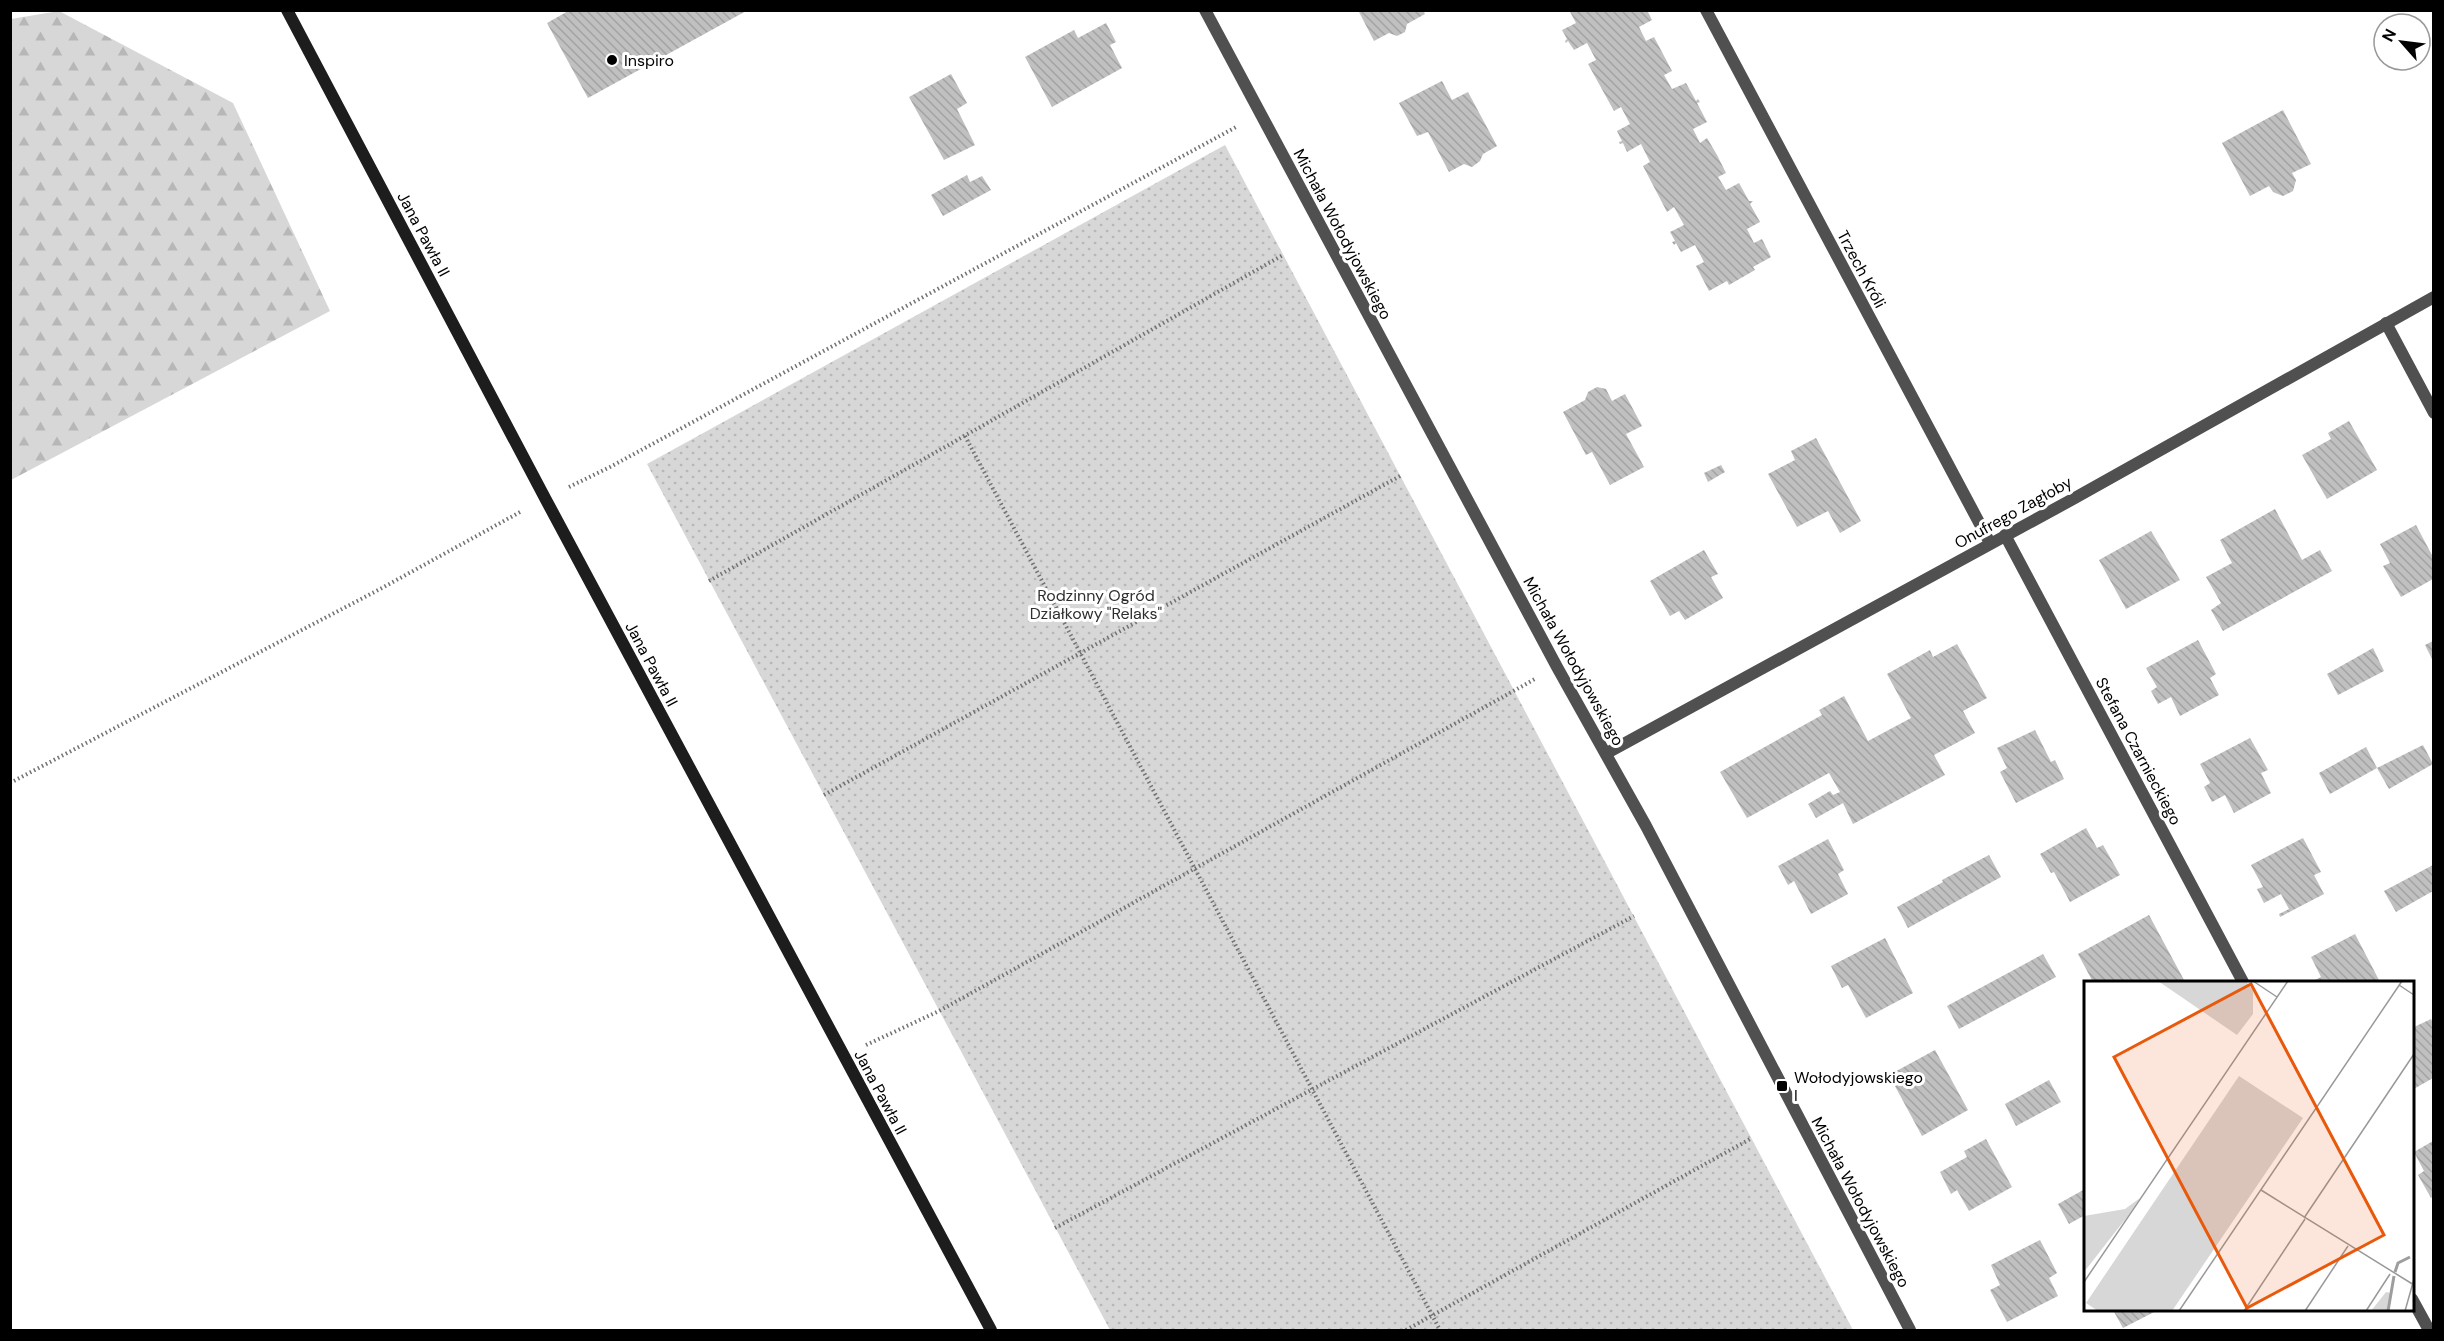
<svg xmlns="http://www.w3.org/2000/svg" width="2444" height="1341" font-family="'DM Sans',sans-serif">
	<defs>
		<pattern id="forest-firs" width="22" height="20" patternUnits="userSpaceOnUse" patternTransform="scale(1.5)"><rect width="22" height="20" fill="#d7d7d7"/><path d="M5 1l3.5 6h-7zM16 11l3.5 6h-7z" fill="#b7b7b7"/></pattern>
		<pattern id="park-dots" width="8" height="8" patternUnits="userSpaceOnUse" patternTransform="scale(1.5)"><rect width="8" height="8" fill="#d7d7d7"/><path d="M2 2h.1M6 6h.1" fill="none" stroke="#b7b7b7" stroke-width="1.8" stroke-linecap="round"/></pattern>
		<pattern id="building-back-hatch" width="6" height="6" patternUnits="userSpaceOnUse" patternTransform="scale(1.5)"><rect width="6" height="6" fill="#c0c0c0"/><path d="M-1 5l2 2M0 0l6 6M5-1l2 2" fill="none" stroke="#a3a3a3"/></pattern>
	</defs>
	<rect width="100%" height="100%" fill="#fff"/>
	<polygon fill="url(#forest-firs)" points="59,11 233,103 330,311 11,480 11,19"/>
	<polygon fill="url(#park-dots)" points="1225,145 1853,1330 1110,1330 647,464"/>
	<g fill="url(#building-back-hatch)">
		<polygon points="570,10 748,10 588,98 547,23"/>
		<polygon points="1358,10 1423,10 1425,14 1407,24 1405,32 1397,36 1389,33 1374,41"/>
		<polygon points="1569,10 1647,10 1652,20 1639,27 1646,41 1654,37 1672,71 1664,75 1672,89 1686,83 1696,101 1698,99 1700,102 1697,103 1707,122 1693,129 1700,143 1707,138 1717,155 1726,173 1718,177 1726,190 1739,183 1749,201 1753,201 1750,204 1760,222 1747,229 1754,243 1762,239 1771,257 1753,267 1755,270 1729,285 1727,281 1709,291 1696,266 1704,262 1695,245 1681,252 1676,243 1674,245 1672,242 1675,241 1670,232 1684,225 1674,207 1667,212 1643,166 1650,162 1641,144 1627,152 1623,143 1620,144 1619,142 1622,141 1617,131 1630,124 1621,107 1614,111 1588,64 1596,60 1587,43 1574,50 1568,41 1566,43 1565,41 1567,39 1562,30 1576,23"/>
		<polygon points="1106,23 1116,42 1110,45 1122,68 1052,107 1025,57 1074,30 1078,38"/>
		<polygon points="951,74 967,103 957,109 975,145 944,160 909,97"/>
		<polygon points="1442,81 1452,100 1468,92 1497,146 1483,154 1480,161 1472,167 1464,164 1449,172 1428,132 1417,136 1399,103"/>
		<polygon points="2283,110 2311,164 2292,173 2296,180 2293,191 2283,196 2273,192 2269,186 2250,196 2222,143"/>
		<polygon points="967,175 970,182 982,176 991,190 943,216 931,195"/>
		<polygon points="1597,387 1606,389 1612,401 1625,394 1642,426 1626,434 1644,467 1610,485 1592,452 1586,455 1563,412 1585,400 1588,392"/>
		<polygon points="2349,421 2377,470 2327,499 2302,455 2331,439 2328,433"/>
		<polygon points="1816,438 1861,521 1840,533 1828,511 1797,527 1768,474 1795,460 1791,451"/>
		<polygon points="1721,465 1725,472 1708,482 1704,473"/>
		<polygon points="2275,509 2302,560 2320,550 2332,571 2223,631 2211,610 2221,603 2206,577 2232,563 2220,540"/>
		<polygon points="2416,525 2433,557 2433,579 2401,597 2383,566 2390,563 2380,544"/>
		<polygon points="2151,531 2180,580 2126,609 2099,560"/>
		<polygon points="1704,550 1718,574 1711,577 1723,598 1685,620 1679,611 1670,616 1650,581"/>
		<polygon points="2198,640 2216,674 2210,678 2219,695 2180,716 2171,697 2158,704 2151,691 2157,687 2146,668"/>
		<polygon points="2433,641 2433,661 2425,645"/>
		<polygon points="1957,644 1987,698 1963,711 1975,733 1934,755 1945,775 1853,824 1843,803 1816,818 1808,804 1830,791 1833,795 1840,792 1829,773 1747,818 1720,772 1822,715 1819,710 1844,696 1868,741 1911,718 1887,674 1930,650 1933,657"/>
		<polygon points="2373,648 2384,671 2338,695 2327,674"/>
		<polygon points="2035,730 2051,762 2055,760 2064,779 2016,803 2000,772 2007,768 1997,748"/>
		<polygon points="2250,738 2268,770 2261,773 2271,793 2234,813 2225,795 2212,802 2204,787 2210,783 2200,764"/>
		<polygon points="2423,745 2433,764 2389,789 2377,768"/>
		<polygon points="2366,747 2377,768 2330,794 2319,773"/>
		<polygon points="2086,828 2097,848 2103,845 2120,875 2070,902 2054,872 2051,873 2040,854"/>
		<polygon points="2303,838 2321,872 2314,875 2324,894 2280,917 2279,914 2289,909 2281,894 2264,903 2257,889 2263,887 2251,865"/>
		<polygon points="1828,839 1844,870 1838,874 1848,894 1811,914 1794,881 1788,885 1778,866"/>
		<polygon points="1989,855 2001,877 1908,928 1897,907 1943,882 1942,880"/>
		<polygon points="2433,865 2433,891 2396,912 2384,891"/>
		<polygon points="2149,915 2184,980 2179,982 2093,982 2078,954"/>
		<polygon points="2355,934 2380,982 2317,982 2315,980 2321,977 2311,957"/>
		<polygon points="1885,938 1913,993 1866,1018 1848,985 1842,988 1831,966"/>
		<polygon points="2043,954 2056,977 1959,1029 1947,1006"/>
		<polygon points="2431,1019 2433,1023 2433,1078 2412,1090 2412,1028"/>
		<polygon points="1935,1050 1968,1110 1922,1136 1889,1075"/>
		<polygon points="2049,1080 2061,1102 2016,1126 2005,1104"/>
		<polygon points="1986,1139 2012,1187 1969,1211 1957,1190 1951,1194 1940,1172 1967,1157 1964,1151"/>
		<polygon points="2433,1141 2433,1196 2431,1198 2418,1175 2424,1171 2414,1152"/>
		<polygon points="2085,1189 2085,1215 2069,1224 2058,1204"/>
		<polygon points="2040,1240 2057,1273 2049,1278 2058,1296 2007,1322 1990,1290 2000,1285 1991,1265"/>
		<polygon points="2113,1310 2158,1310 2123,1328"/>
	</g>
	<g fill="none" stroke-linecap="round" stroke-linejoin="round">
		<g stroke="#727272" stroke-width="4" stroke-dasharray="1.5 3" stroke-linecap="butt">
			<polyline points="965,436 1440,1330"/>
			<polyline points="569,487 610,467 1238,126"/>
			<polyline points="709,581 1283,255"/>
			<polyline points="10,783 382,588 522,511"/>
			<polyline points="824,795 1400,476"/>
			<polyline points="866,1045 939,1011 1535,679"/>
			<polyline points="1055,1228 1634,916"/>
			<polyline points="1406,1330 1752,1138"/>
		</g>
		<g stroke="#505050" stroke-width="12">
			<polyline points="1205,10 1557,667 1646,826 1910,1330"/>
			<polyline points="1706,10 1990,543"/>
			<polyline points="2386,323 2434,413"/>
			<polyline points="2005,535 2243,982"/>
			<polyline points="1607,753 2073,499 2434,297"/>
			<polyline points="2412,1299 2429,1330"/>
		</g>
		<polyline stroke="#1d1d1d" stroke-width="12" points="287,10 545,498 991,1330"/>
	</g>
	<g fill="#000" stroke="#fff" stroke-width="2">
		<circle cx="612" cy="60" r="6"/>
		<rect x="1776" y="1080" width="12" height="12" rx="3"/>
	</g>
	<g text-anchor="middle" stroke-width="6" stroke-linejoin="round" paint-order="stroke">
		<g font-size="16" fill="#000" stroke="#fff" text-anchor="start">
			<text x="624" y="66">Inspiro</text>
			<text x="1794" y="1083">Wołodyjowskiego<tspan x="1794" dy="18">I</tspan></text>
		</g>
		<g font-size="16" fill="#000" stroke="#fff">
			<text transform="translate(424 234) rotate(62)" y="6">Jana Pawła II</text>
			<text transform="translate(1343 234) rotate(62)" y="6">Michała Wołodyjowskiego</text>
			<text transform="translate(1862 269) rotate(62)" y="6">Trzech Króli</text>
			<text transform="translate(2013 512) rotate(-29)" y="6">Onufrego Zagłoby</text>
			<text transform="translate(1574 661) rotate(61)" y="6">Michała Wołodyjowskiego</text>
			<text transform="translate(652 664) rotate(62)" y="6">Jana Pawła II</text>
			<text transform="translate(2139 751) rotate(62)" y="6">Stefana Czarnieckiego</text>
			<text transform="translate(881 1092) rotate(62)" y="6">Jana Pawła II</text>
			<text transform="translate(1861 1202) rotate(62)" y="6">Michała Wołodyjowskiego</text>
		</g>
		<g font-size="16" fill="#2e2e2e" stroke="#fff">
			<text x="1096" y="601">Rodzinny Ogród<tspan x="1096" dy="18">Działkowy "Relaks"</tspan></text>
		</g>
	</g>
	<g transform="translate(2084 981)">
		<rect width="330" height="330" fill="#fff"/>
		<path d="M 74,0 L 162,0 L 169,10 L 169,33 L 153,54 ZM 56,217 L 43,236 L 0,291 L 0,235 L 41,228 ZM 302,311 L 307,312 L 304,330 L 287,330 Z" fill="#d7d7d7"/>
		<path d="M 155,95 L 219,137 L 88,330 L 14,330 L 2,322 Z" fill="#d7d7d7"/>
		<path fill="none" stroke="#9e9e9e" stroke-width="3" d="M 311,291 L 314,282 L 326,276M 304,330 L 310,295"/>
		<path fill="none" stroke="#999" stroke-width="1.5" d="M 169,0 L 193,16M 315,4 L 330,14M 177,209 L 330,304M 220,237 L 330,73M 0,301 L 204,0M 95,330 L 318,0M 160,330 L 221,238M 221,330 L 264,265M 282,330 L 306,293M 321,330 L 330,298"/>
		<path fill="#e8590c" fill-opacity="0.15" stroke="#e8590c" stroke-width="3" d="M 167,3 L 300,254 L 163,327 L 30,76 Z"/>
		<rect width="330" height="330" fill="none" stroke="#000" stroke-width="3"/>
	</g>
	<rect width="2444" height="1341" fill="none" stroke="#000000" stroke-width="24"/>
	<g transform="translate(2402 42) rotate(298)"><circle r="28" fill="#ffffff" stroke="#999999" stroke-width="1.5"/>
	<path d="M0-4.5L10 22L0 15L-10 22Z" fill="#000000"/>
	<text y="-9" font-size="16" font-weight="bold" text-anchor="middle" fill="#000000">N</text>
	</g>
</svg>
